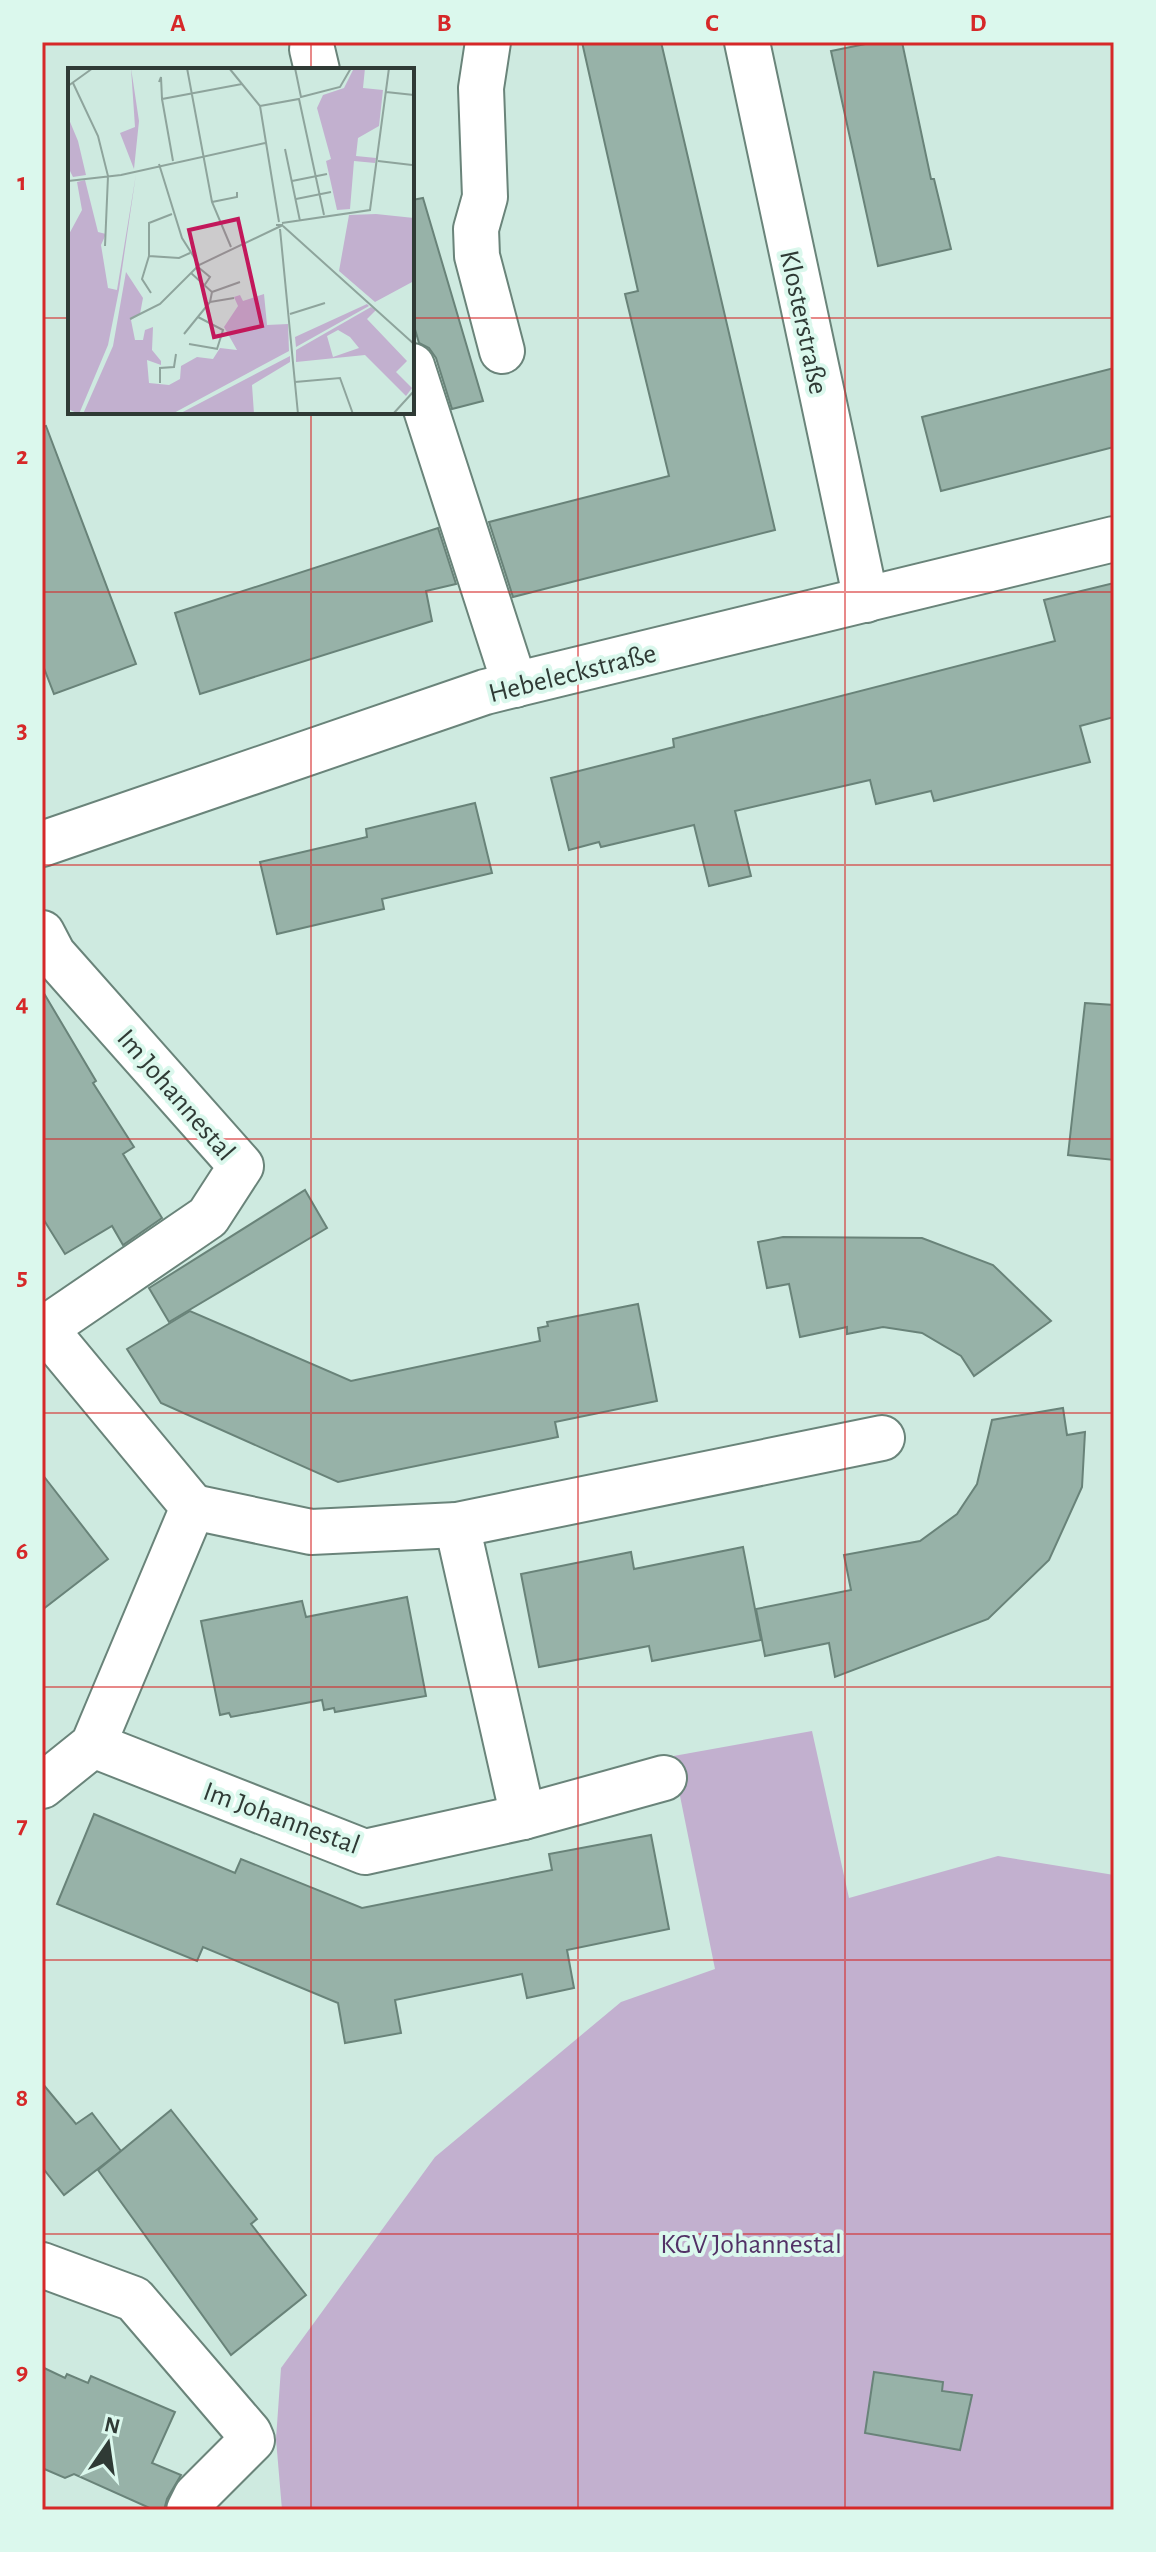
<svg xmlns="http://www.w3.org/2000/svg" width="1156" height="2552" font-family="'Alegreya Sans',sans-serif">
	<rect width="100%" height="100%" fill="#ceeae0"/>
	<polygon fill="#c2b0cf" points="812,1731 849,1898 998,1856 1114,1875 1114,2510 282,2510 276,2439 281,2368 435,2157 621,2002 715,1969 679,1791 668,1757"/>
	<g fill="#97b2a8" stroke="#698379" stroke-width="2">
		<polygon points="582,42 661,42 775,530 513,597 489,522 669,476 625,294 638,291"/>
		<polygon points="875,42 902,42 931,179 934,179 951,249 878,266 831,51"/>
		<polygon points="423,198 483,401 452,409 436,358 429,348 419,343 412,319 412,200"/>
		<polygon points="1114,368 1114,447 941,491 922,417"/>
		<polygon points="46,426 136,664 54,694 42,663 42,427"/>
		<polygon points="438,528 456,584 426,591 432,621 200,694 175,613"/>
		<polygon points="1114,583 1114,717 1080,726 1090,762 934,801 931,791 876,804 870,780 735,811 751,876 709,886 694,825 601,847 599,842 569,850 551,778 674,747 673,739 1055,641 1044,600"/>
		<polygon points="475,803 492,873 382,899 384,909 277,934 260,862 367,837 366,829"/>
		<polygon points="42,990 96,1081 93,1083 134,1147 123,1154 162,1218 123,1245 112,1226 65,1254 42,1217"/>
		<polygon points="1085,1003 1114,1005 1114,1160 1068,1155"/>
		<polygon points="305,1190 327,1228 169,1322 149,1288"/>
		<polygon points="783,1237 922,1238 993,1265 1051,1321 974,1376 961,1356 922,1333 883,1327 847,1334 847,1327 800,1337 789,1284 767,1288 758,1242"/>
		<polygon points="638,1304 657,1401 555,1422 558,1437 338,1482 161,1403 127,1349 190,1311 351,1381 540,1341 538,1328 548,1326 547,1322"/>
		<polygon points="1063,1408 1067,1435 1085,1432 1082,1487 1049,1560 988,1619 835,1677 829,1643 765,1656 756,1609 851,1590 844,1555 920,1541 957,1514 977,1484 992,1420"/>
		<polygon points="42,1474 108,1559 42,1610"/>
		<polygon points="743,1547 761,1640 652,1661 649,1646 539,1667 521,1574 631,1552 634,1569"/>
		<polygon points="407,1597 426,1696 335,1712 334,1708 324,1710 322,1700 231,1717 229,1713 220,1715 201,1621 302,1601 306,1617"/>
		<polygon points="94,1814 235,1873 241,1859 362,1908 552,1870 549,1854 651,1835 669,1929 567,1950 574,1988 527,1998 522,1974 395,2000 401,2033 345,2043 338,2003 203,1947 197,1961 57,1904"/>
		<polygon points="42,2083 76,2124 92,2113 121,2151 64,2195 42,2167"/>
		<polygon points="171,2110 257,2219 251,2224 306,2295 231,2355 98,2170"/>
		<polygon points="42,2367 65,2378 67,2374 88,2383 91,2376 175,2412 152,2463 181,2475 167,2499 164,2510 154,2510 74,2474 65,2478 42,2468"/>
		<polygon points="874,2372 943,2382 942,2391 972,2395 960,2450 865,2433"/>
	</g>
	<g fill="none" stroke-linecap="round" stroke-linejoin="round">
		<defs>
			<g id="minor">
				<polyline points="488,42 481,88 485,197 476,229 477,256 502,351"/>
				<polyline points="747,42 866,600"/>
				<polyline points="312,49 317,70"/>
				<polyline points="412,366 515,685"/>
				<polyline points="42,844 485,692 1114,539"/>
				<polyline points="42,933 53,954 241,1166 208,1217 44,1329"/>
				<polyline points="42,1325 193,1507 93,1745 42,1786"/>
				<polyline points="193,1507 311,1532 457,1525 882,1438"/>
				<polyline points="457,1525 523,1817"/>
				<polyline points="93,1745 365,1852 523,1817 664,1778"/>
				<polyline points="42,2265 134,2299 249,2433 252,2440 196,2496 189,2510"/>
			</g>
		</defs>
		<use href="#minor" stroke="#6a847a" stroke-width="48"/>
		<use href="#minor" stroke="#fff" stroke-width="44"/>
	</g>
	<path fill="none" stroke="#d62828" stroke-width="2" stroke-opacity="0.55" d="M 311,42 L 311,70M 578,42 L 578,2510M 845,42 L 845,2510M 42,318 L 70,318M 412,318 L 1114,318M 311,412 L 311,2510M 42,592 L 1114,592M 42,865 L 1114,865M 42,1139 L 1114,1139M 42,1413 L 1114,1413M 42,1687 L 1114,1687M 42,1960 L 1114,1960M 42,2234 L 1114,2234"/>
	<g text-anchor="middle" stroke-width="8" stroke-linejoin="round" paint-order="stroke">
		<g font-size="28" fill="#2f3a35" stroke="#dbf8ed">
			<text transform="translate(805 322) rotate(78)" y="10">Klosterstraße</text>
			<text transform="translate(572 672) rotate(-14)" y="10">Hebeleckstraße</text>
			<text transform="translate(177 1094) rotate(49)" y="10">Im Johannestal</text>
			<text transform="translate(282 1817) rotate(20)" y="10">Im Johannestal</text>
		</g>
		<g font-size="28" fill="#523266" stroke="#dbf8ed">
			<text x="751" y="2253">KGV Johannestal</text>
		</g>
	</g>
	<g transform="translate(68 68)">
		<rect width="346" height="346" fill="#ceeae0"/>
		<path d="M 63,0 L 71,53 L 66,101 L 52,65 L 67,59 ZM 286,0 L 297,0 L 295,20 L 315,22 L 311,58 L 290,70 L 288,88 L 308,90 L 307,95 L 286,93 L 282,141 L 269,142 L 258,93 L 263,91 L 249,40 L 255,27 L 276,20 ZM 0,49 L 10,73 L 18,107 L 5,109 L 2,103 ZM 68,106 L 51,222 L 40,277 L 11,346 L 0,341 L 0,168 L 14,142 L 9,114 L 17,112 L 30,164 L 38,166 L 33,177 L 40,220 L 49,222 ZM 308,146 L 346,150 L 346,213 L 307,234 L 271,203 L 281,147 ZM 58,204 L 75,230 L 72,246 L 63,252 L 67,272 L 75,272 L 77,262 L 85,259 L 84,282 L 93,293 L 93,297 L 79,292 L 81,315 L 101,317 L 112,311 L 113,298 L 129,289 L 145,291 L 152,280 L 169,282 L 156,259 L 170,238 L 166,229 L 172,227 L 175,233 L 196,226 L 199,257 L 220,256 L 221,283 L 104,346 L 15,346 L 45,278 ZM 299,236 L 301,238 L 228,279 L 227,269 ZM 303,239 L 308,242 L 299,251 L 339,293 L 328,304 L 344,320 L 338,328 L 297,287 L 228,294 L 228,282 ZM 270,262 L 282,269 L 291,280 L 265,289 L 259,268 ZM 222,288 L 222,294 L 184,317 L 186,346 L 111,346 Z" fill="#c2b0cf" fill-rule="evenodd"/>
		<path fill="none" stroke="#8ea49c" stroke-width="2" d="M 119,0 L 144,134 L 163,179M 161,0 L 192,38 L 211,154M 227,0 L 233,29 L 272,19 L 283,0M 91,14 L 93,9 L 94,31 L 174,16M 5,15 L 30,68 L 40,108 L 37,178M 0,18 L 25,0M 318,24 L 346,27M 94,31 L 105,93M 192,38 L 231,31 L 256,147M 217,81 L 232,153M 310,93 L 344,97M 91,96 L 114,170 L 131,197M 0,113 L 53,107 L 197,75M 224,113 L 259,106M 228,131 L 263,124M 144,134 L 169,129 L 169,124M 104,146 L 81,155 L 81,188 L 111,190 L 122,185M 214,155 L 302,142 L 321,0M 215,158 L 346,276M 212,161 L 230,346M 81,188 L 74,211 L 83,225M 130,199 L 142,209 L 136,218M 144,224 L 172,214M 142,234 L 166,230M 222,246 L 257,235M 130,249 L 155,262 L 149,281M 62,251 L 92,236 L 131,197 L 215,157 L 208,157M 116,266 L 142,234 L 144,224 L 123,205M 121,276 L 150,281M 227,314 L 272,310 L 285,346M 92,315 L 92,300 L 106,299 L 108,286M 325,346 L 346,323"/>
		<path fill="#c2185b" fill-opacity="0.15" stroke="#c2185b" stroke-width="4" d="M 170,151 L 194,258 L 146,269 L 121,162 Z"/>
		<rect width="346" height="346" fill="none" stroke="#2f3a35" stroke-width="4"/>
	</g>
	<rect width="1156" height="2552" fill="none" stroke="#dbf8ed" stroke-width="88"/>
	<g transform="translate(108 2444) rotate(13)" stroke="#dbf8ed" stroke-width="6" paint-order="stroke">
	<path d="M0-6L14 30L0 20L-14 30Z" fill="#2f3a35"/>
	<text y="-12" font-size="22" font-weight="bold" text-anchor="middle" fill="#2f3a35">N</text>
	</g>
	<rect x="44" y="44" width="1068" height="2464" fill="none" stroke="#d62828" stroke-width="3"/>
	<g font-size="26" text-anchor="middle" font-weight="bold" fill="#d62828">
		<text x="178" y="31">A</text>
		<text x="444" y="31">B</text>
		<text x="712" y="31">C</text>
		<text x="978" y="31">D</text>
		<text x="22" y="190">1</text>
		<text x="22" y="464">2</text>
		<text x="22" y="738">3</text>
		<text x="22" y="1011">4</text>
		<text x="22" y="1285">5</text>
		<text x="22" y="1559">6</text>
		<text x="22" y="1833">7</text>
		<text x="22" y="2106">8</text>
		<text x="22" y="2380">9</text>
	</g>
</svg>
